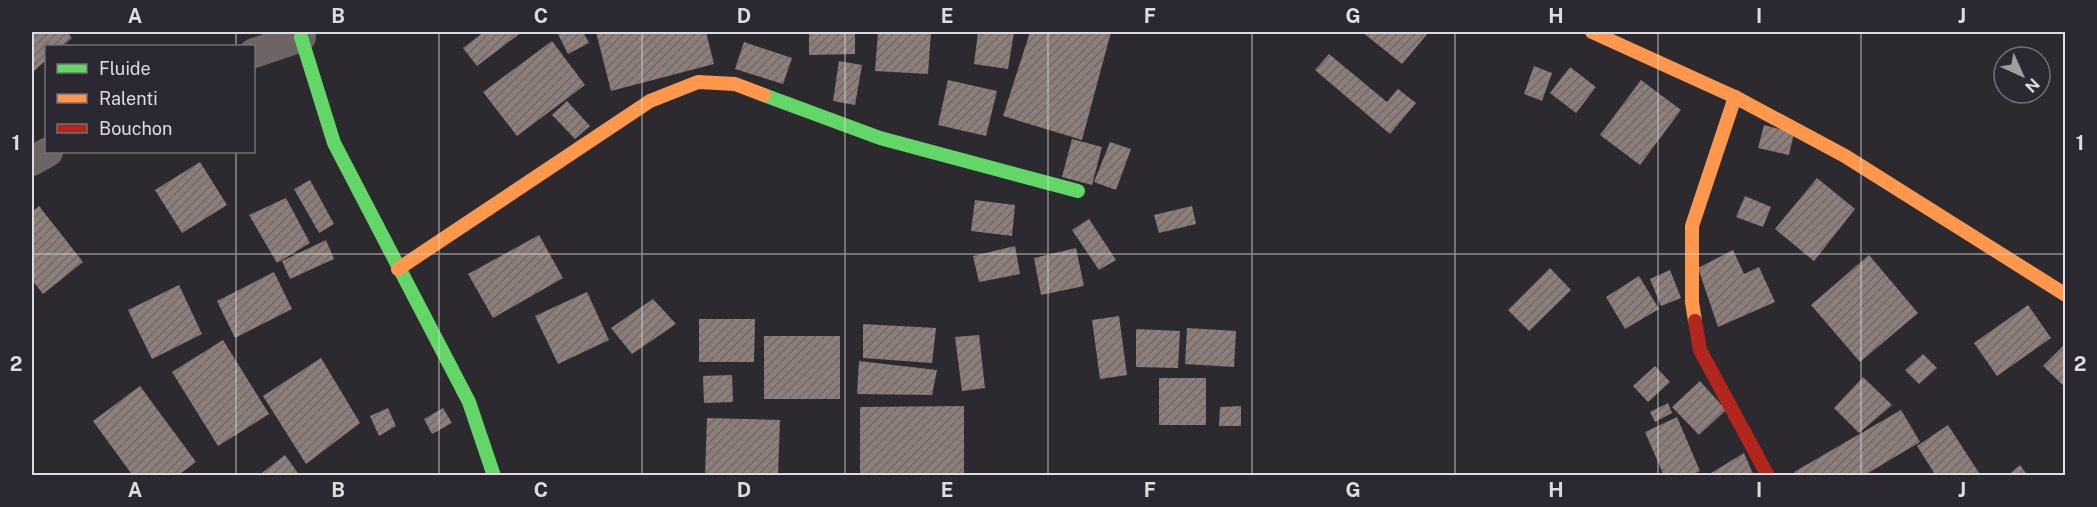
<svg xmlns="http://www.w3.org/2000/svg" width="2097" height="507" font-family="'Public Sans',sans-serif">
	<defs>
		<pattern id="building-hatch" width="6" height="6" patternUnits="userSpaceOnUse" patternTransform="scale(1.5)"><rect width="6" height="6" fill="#8c7e7a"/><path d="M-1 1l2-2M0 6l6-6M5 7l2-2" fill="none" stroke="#726967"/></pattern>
	</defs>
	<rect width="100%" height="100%" fill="#2c2a2f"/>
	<g fill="url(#building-hatch)">
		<polygon points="32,32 67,32 72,38 62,46 46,46 46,60 32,73"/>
		<polygon points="484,32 522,32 477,66 463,48"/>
		<polygon points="557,32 583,32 589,43 568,54"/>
		<polygon points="596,32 706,32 714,64 611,91"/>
		<polygon points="809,32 855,32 855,54 809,55"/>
		<polygon points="878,32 931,32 928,74 875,71"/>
		<polygon points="978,32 1014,32 1008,69 974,64"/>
		<polygon points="1030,32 1111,32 1082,140 1003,116"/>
		<polygon points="1362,32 1429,32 1402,64"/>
		<polygon points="552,41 585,85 517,136 483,92"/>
		<polygon points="744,42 792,58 783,84 735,69"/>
		<polygon points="1329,54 1387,102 1398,89 1416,103 1390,134 1315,70"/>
		<polygon points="839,61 862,65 855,105 833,101"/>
		<polygon points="1534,66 1552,73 1542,101 1524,94"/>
		<polygon points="1570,67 1596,87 1576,113 1550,93"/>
		<polygon points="948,80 997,91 986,136 938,125"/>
		<polygon points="1641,80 1681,110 1640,165 1600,135"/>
		<polygon points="567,101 590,126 575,139 552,115"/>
		<polygon points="1764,125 1794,133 1789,155 1758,148"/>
		<polygon points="1072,139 1102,147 1092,185 1062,177"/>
		<polygon points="1110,142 1131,149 1116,190 1094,182"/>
		<polygon points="200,162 227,205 182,233 155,190"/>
		<polygon points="1817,178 1855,209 1814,261 1775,229"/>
		<polygon points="310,180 334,224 319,233 294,189"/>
		<polygon points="1745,196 1771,207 1763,227 1736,217"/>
		<polygon points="286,198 310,243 277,263 249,215"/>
		<polygon points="975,200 1015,205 1012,236 971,231"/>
		<polygon points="39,206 83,262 43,294 32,280 32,212"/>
		<polygon points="1192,206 1196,224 1159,233 1154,215"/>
		<polygon points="1089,219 1116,260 1099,270 1072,230"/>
		<polygon points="539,235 563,278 493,318 468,274"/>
		<polygon points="326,240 334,259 290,279 282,261"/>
		<polygon points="1015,246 1020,274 979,282 973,256"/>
		<polygon points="1076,248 1084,286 1041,295 1034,258"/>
		<polygon points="1733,250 1744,274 1759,267 1775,302 1718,327 1698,268"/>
		<polygon points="1869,255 1918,313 1860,362 1811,305"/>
		<polygon points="1550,268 1571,290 1529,331 1508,310"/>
		<polygon points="1670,270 1681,298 1661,306 1650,279"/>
		<polygon points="274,272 292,309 235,338 217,301"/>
		<polygon points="1639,276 1659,309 1625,329 1606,297"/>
		<polygon points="179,285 202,334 152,359 128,310"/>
		<polygon points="587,292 609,340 558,364 535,316"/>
		<polygon points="653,299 676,324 632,354 611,328"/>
		<polygon points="2028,305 2051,338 1997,376 1974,343"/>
		<polygon points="1119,316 1127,375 1100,379 1092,320"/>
		<polygon points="699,319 755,319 754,362 699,362"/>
		<polygon points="863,324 936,328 932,363 863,358"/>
		<polygon points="1187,328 1236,331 1234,367 1185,364"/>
		<polygon points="1136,329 1180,331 1178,368 1136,367"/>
		<polygon points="979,335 985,388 962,391 955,337"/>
		<rect x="764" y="336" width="76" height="63"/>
		<polygon points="223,340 269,414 218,446 172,372"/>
		<polygon points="2066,343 2066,388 2043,366"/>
		<polygon points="1923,354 1937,368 1919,384 1905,370"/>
		<polygon points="321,358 360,423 306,464 263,396"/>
		<polygon points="859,361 937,370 932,395 857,394"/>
		<polygon points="1655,366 1670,382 1648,402 1633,386"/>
		<polygon points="732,375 733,402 704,403 703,376"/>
		<polygon points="1863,377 1892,405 1859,433 1834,408"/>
		<rect x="1159" y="378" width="47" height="47"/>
		<polygon points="1700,381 1726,410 1699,435 1672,407"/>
		<polygon points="140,386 196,462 177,476 133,476 93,421"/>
		<polygon points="1668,403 1672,413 1655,422 1650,412"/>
		<polygon points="964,406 964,476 860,476 860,407"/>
		<polygon points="1241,406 1241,426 1219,426 1220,407"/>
		<polygon points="388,408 396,426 379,436 370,416"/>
		<polygon points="443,408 452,423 432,434 424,419"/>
		<polygon points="1901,410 1920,442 1863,476 1796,476 1794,472"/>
		<polygon points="1677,417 1700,471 1690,476 1664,476 1645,432"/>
		<polygon points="707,418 780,420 778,476 705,476"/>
		<polygon points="1948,425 1981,476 1936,476 1917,446"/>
		<polygon points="1744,453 1754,476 1706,476"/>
		<polygon points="285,455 300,476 258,476"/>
		<polygon points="2020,465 2028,476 2007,476"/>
	</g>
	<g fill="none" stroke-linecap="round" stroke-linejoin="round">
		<g stroke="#6d6465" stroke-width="30">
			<polyline points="254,53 301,37 301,32"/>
			<polyline points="32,161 48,152"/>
		</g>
		<g stroke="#63d668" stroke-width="14">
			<polyline points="301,37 334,143 469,402 494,476"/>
			<polyline points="764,95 880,138 1078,191"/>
		</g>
		<g stroke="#ff974d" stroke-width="14">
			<polyline points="1592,32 1735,97 1845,156 2066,295"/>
			<polyline points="398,269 650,101 698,82 735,84 764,95"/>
			<polyline points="1695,321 1692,302 1692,226 1735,97"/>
		</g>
		<polyline stroke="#b3261e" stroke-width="14" points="1695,321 1700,350 1768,476"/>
	</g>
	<path fill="none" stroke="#dddce1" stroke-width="1.5" stroke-opacity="0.55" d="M 236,32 L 236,46M 439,32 L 439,476M 642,32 L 642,476M 845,32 L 845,476M 1048,32 L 1048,476M 1252,32 L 1252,476M 1455,32 L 1455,476M 1658,32 L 1658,476M 1861,32 L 1861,476M 236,152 L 236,476M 32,254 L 2066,254"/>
	<rect width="2097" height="507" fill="none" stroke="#2b2831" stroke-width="66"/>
	<rect x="45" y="45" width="210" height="108" fill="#2b2831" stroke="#727077" stroke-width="1.5"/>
	<rect x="57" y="64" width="30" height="9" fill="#63d668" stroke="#727077" stroke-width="1.5"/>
	<text x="99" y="75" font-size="18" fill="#dddce1">Fluide</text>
	<rect x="57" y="94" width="30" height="9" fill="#ff974d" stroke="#727077" stroke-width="1.5"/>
	<text x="99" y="105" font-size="18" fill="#dddce1">Ralenti</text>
	<rect x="57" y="124" width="30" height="9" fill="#b3261e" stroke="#727077" stroke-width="1.5"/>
	<text x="99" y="135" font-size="18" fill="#dddce1">Bouchon</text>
	<g transform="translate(2022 75) rotate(135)"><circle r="28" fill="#2b2831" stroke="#727077" stroke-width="1.5"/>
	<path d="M0-4.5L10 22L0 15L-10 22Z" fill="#9f9ea3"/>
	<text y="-9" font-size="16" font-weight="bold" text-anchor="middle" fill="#dddce1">N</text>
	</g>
	<rect x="33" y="33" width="2031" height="441" fill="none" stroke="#dddce1" stroke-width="2"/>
	<g font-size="20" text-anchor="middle" font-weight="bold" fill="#dddce1">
		<text x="135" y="23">A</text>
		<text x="338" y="23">B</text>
		<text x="541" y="23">C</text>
		<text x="744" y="23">D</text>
		<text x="947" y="23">E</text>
		<text x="1150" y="23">F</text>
		<text x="1353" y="23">G</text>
		<text x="1556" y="23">H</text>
		<text x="1759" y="23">I</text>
		<text x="1962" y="23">J</text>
		<text x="16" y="150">1</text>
		<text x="2080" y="150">1</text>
		<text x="16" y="371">2</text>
		<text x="2080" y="371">2</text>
		<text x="135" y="497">A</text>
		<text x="338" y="497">B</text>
		<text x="541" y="497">C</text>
		<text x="744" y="497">D</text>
		<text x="947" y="497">E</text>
		<text x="1150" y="497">F</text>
		<text x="1353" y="497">G</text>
		<text x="1556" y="497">H</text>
		<text x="1759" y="497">I</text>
		<text x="1962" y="497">J</text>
	</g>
</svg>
